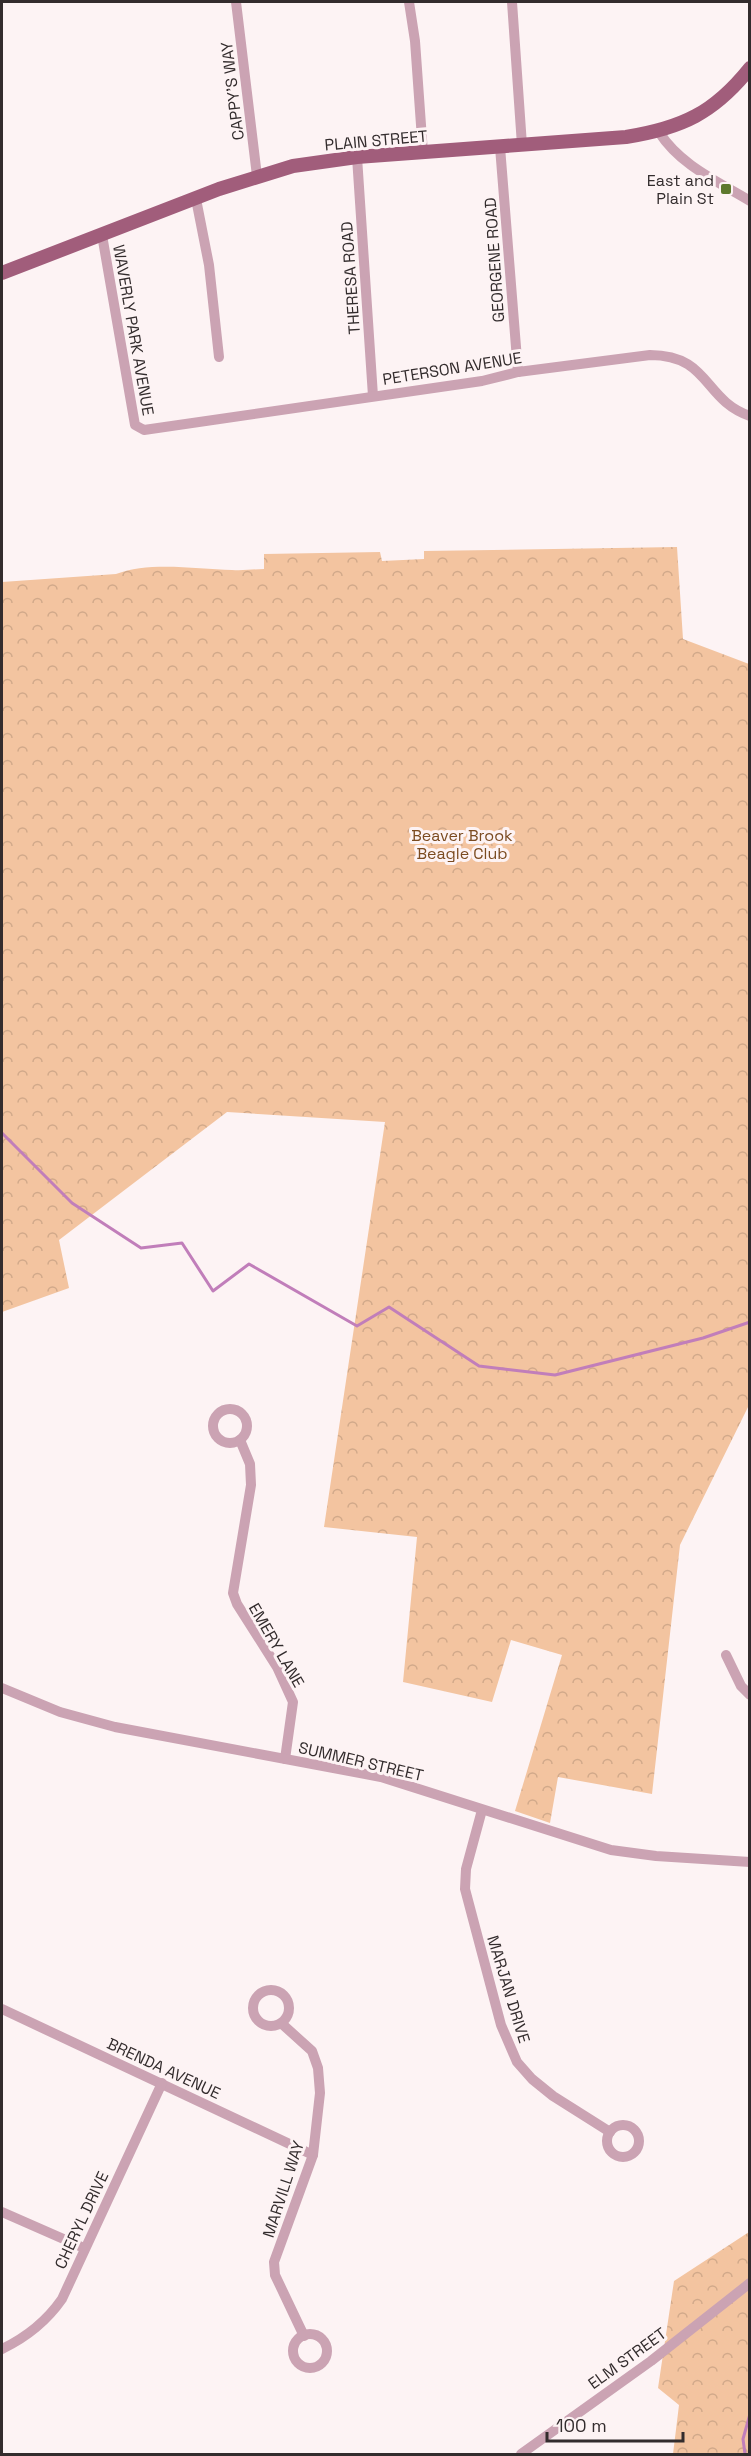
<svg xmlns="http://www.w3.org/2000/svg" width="751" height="2456" font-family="'Space Grotesk',sans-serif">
	<defs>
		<pattern id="forest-crowns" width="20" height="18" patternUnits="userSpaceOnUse" patternTransform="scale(1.5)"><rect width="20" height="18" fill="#f3c4a0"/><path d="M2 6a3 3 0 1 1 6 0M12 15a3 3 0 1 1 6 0" fill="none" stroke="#d1a98a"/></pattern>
	</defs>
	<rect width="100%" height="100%" fill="#fdf3f4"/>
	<g fill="url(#forest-crowns)">
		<path d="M 677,547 L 683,639 L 749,664 L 749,1405 L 680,1545 L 652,1794 L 558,1777 L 550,1823 L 515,1811 L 562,1655 L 511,1640 L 492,1702 L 403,1682 L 417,1537 L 324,1527 L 385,1122 L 227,1112 L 59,1240 L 69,1288 L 2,1312 L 2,582 L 116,574 C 149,561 197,569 232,570 C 243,571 254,569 264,569 L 264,554 L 380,552 L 382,561 L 424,559 L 424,551 Z"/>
		<polygon points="749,2232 749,2454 673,2454 679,2405 658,2388 674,2281"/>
	</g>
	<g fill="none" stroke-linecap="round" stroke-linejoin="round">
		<g stroke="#c17eba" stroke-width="3">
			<polyline points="2,1133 72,1203 141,1248 182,1243 213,1291 249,1264 357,1326 389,1307 479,1366 555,1375 703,1338 750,1322"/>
			<polyline points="745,2454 743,2439 750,2414"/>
		</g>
		<g stroke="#cba3b3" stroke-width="10">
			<polyline points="236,2 257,176"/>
			<polyline points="409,2 415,41 423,153"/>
			<polyline points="512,2 522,145"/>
			<path d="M 659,132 C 680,165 717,181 750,201"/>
			<polyline points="500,147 518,372"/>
			<polyline points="357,157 373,396"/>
			<polyline points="196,199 209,265 219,357"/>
			<path d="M 102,235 L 135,425 L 144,430 L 482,381 L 518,372 L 650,355 C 710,355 703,400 750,416"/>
			<circle cx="230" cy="1426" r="17"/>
			<polyline points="240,1440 250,1464 251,1485 233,1593 237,1604 277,1667 293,1702 285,1759"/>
			<polyline points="726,1655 741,1686 750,1695"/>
			<polyline points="2,1688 60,1712 115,1727 381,1777 611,1850 656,1856 750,1862"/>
			<polyline points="482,1810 466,1869 465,1889 501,2025 517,2062 532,2079 553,2096 610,2132"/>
			<circle cx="271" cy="2008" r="18"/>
			<polyline points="2,2009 313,2155"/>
			<polyline points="281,2023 312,2051 318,2068 320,2093 313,2155 274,2262 275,2275 304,2336"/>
			<circle cx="623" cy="2141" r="16"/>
			<polyline points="2,2212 84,2248"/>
			<circle cx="310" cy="2351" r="17"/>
			<path d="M 2,2349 C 27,2337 46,2322 62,2299 L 162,2083"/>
			<polyline points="521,2454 651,2361 750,2283"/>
		</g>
		<path stroke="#a15d7b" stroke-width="14" d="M 2,273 L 219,189 L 293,166 L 357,157 L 626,137 C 682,128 714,113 750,68"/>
	</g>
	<rect fill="#5e792d" stroke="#fdf3f4" stroke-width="2" x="720" y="183" width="12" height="12" rx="3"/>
	<g text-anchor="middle" stroke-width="6" stroke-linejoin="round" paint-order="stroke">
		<g font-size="16" fill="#332c2d" stroke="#fdf3f4">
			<text transform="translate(232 91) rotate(-97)" y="6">CAPPY'S WAY</text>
			<text transform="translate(376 140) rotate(-5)" y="6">PLAIN STREET</text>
			<text transform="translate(494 260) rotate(-94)" y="6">GEORGENE ROAD</text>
			<text transform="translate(350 278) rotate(-94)" y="6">THERESA ROAD</text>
			<text transform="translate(134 330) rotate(80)" y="6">WAVERLY PARK AVENUE</text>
			<text transform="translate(452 368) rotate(-9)" y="6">PETERSON AVENUE</text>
			<text transform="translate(277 1645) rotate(60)" y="6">EMERY LANE</text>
			<text transform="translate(361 1761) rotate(13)" y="6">SUMMER STREET</text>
			<text transform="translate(509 1989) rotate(73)" y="6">MARJAN DRIVE</text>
			<text transform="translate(164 2068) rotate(25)" y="6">BRENDA AVENUE</text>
			<text transform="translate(283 2189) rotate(-72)" y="6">MARVILL WAY</text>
			<text transform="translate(81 2220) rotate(-65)" y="6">CHERYL DRIVE</text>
			<text transform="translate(627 2358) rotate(-36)" y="6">ELM STREET</text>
		</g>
		<g font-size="16" fill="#332c2d" stroke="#fdf3f4" text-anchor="end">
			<text x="714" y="186">East and<tspan x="714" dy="18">Plain St</tspan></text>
		</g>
		<g font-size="16" fill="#7b4b20" stroke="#fdf3f4">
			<text x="462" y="841">Beaver Brook<tspan x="462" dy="18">Beagle Club</tspan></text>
		</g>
	</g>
	<rect width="751" height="2456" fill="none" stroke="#332c2d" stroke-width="6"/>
	<path d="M547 2432v9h136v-9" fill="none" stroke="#332c2d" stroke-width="3"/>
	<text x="556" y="2432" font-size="18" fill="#332c2d" stroke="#fdf3f4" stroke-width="4.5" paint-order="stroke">100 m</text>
</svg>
